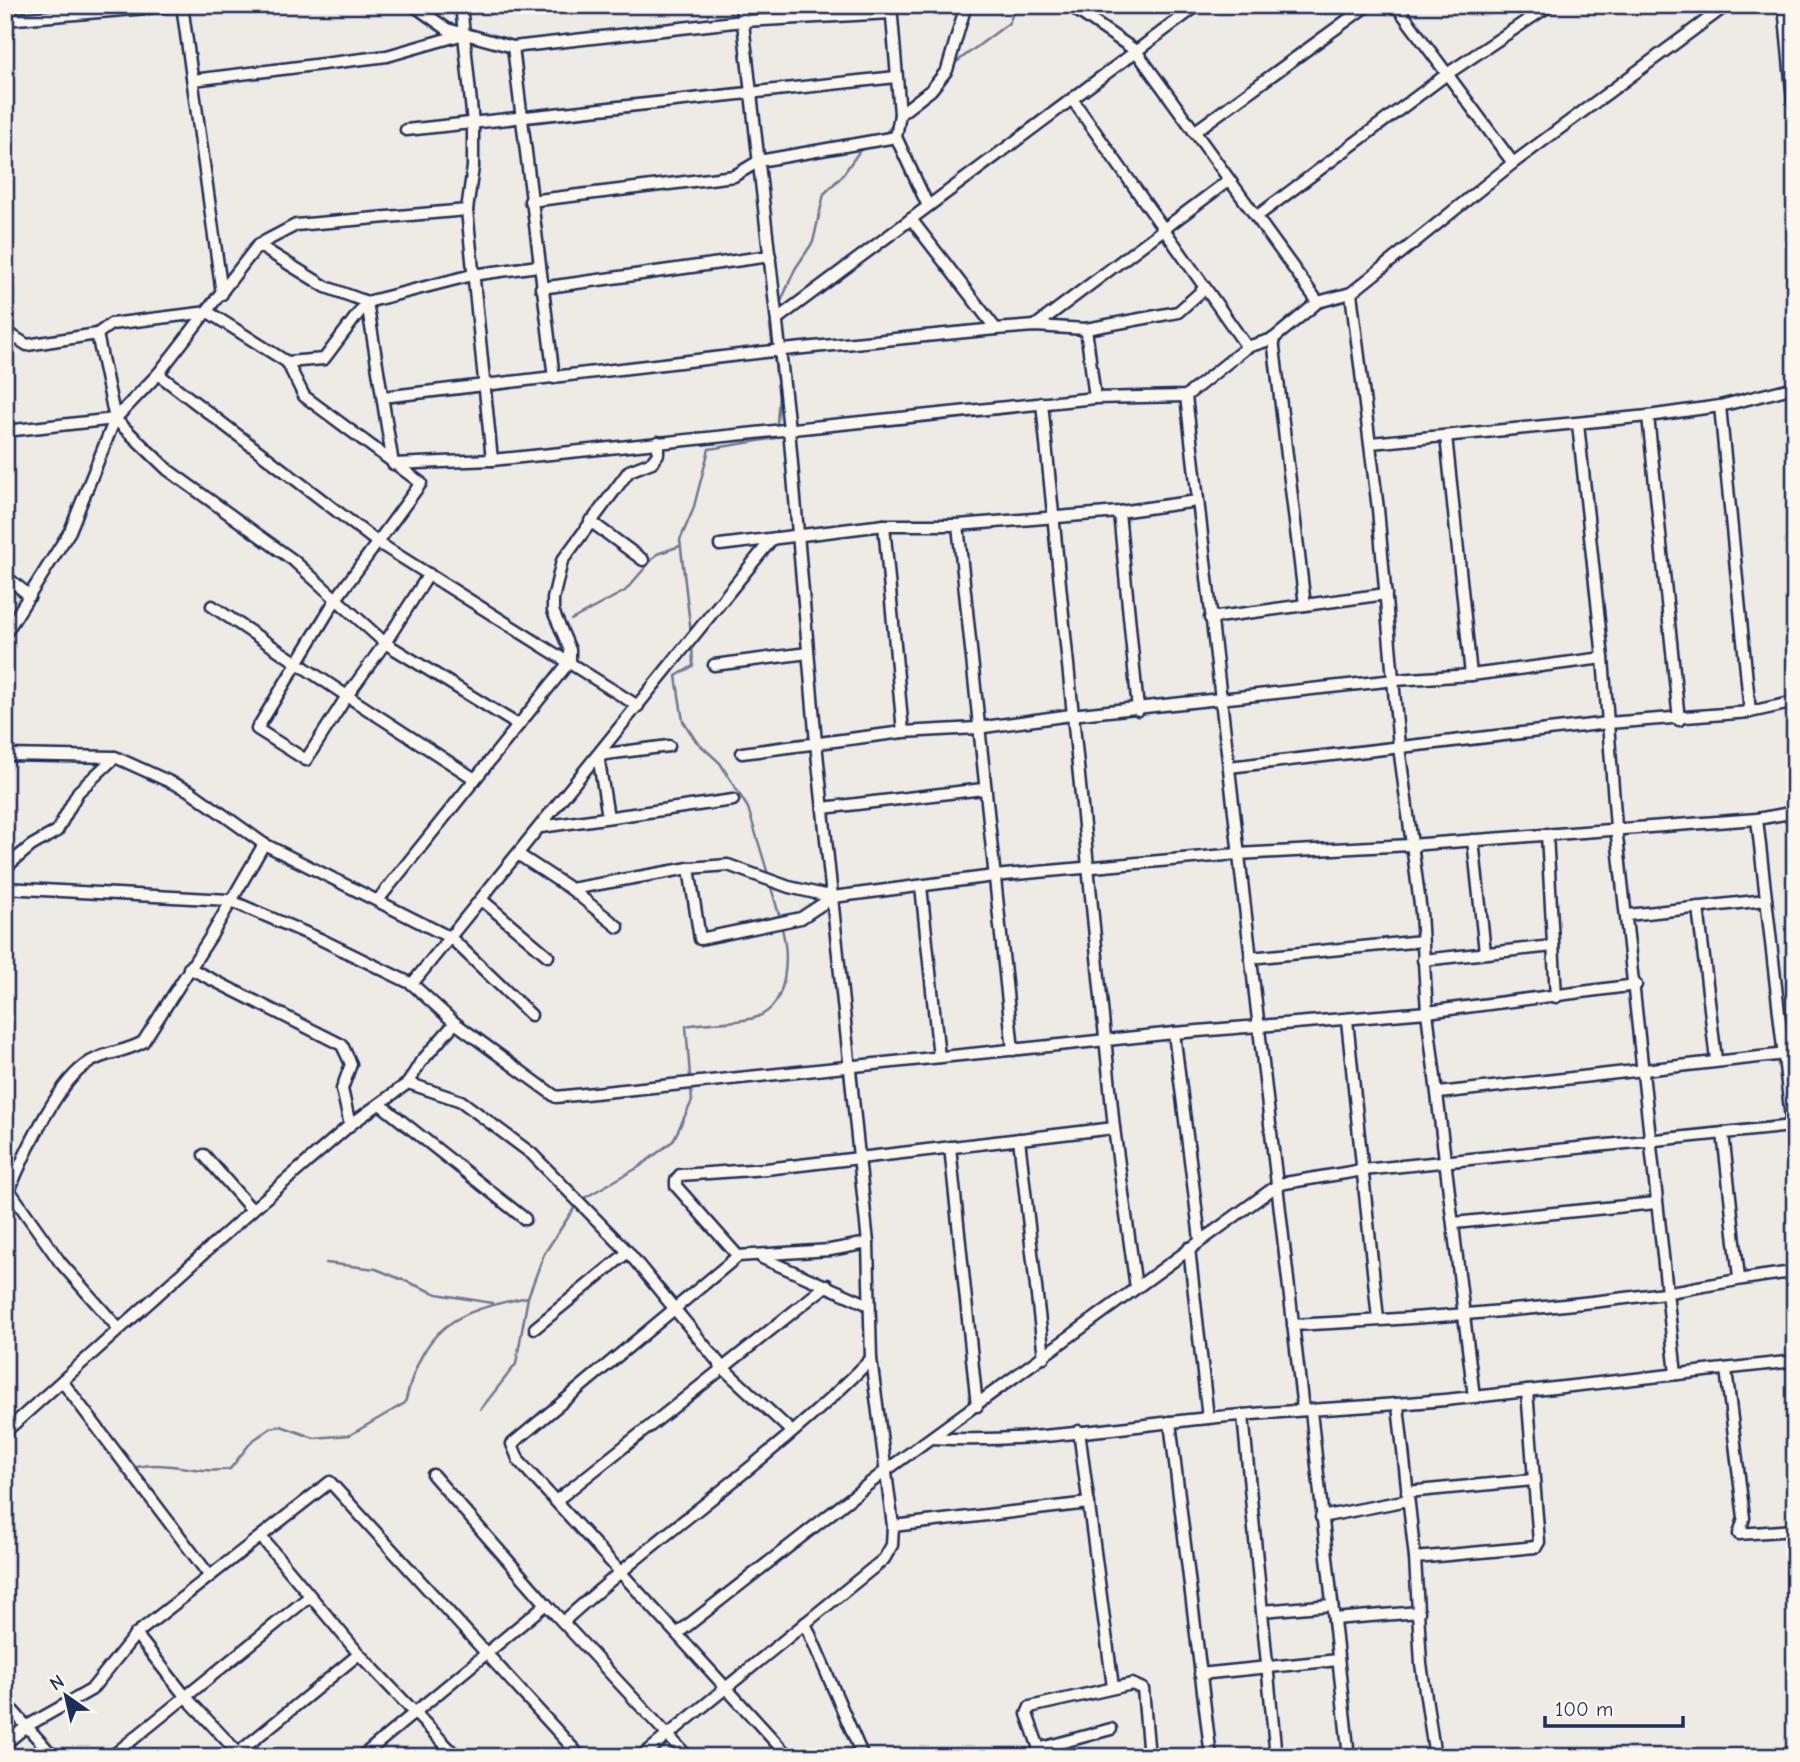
<svg xmlns="http://www.w3.org/2000/svg" width="1800" height="1762" font-family="'Comic Neue',sans-serif">
	<rect width="100%" height="100%" fill="#eeebe4"/>
	<filter id="ink" filterUnits="userSpaceOnUse"><feTurbulence type="fractalNoise" baseFrequency=".0143" numOctaves="2"/><feDisplacementMap in="SourceGraphic" scale="14" xChannelSelector="R" yChannelSelector="G"/><feConvolveMatrix kernelMatrix="1 2 1 2 8 2 1 2 1" color-interpolation-filters="sRGB"/></filter>
	<g filter="url(#ink)">
		<g fill="none" stroke-linecap="round" stroke-linejoin="round">
			<g stroke="#6d7892" stroke-width="2.5">
				<polyline points="951,66 1009,23 1016,5"/>
				<polyline points="883,136 895,122"/>
				<polyline points="779,306 795,269 813,242 824,194 842,176 861,149 866,147"/>
				<polyline points="571,620 625,591 657,554 680,546"/>
				<polyline points="691,633 680,540 693,510 709,449 776,438 779,395 770,326 772,321"/>
				<polyline points="692,643 693,666 676,676 683,721 696,741 720,763 748,808 768,874"/>
				<polyline points="770,884 780,918"/>
				<polyline points="326,1263 376,1269 437,1294 492,1303"/>
				<polyline points="481,1409 516,1364 528,1297"/>
				<path d="M 137,1467 C 169,1460 199,1475 230,1469 L 252,1441 L 271,1428 L 281,1426 L 314,1438 L 350,1435 L 405,1403 C 424,1325 454,1312 528,1297 L 544,1254 L 579,1201 L 639,1167 L 673,1141 L 692,1101 L 686,1026 C 708,1021 738,1024 757,1017 C 790,1005 789,952 781,925"/>
			</g>
			<defs>
				<g id="street">
					<polyline points="182,5 222,294"/>
					<polyline points="413,5 447,29 513,47 743,21 891,13"/>
					<polyline points="461,5 473,123 473,167 467,210 492,460"/>
					<polyline points="891,5 900,114 896,137 928,206"/>
					<polyline points="1069,5 1136,51 1318,302"/>
					<polyline points="1396,5 1513,163"/>
					<polyline points="5,20 182,5"/>
					<polyline points="513,47 554,378"/>
					<polyline points="193,80 387,56 464,34"/>
					<polyline points="1072,99 1247,347"/>
					<polyline points="900,114 931,90 947,70 966,5"/>
					<polyline points="406,130 896,77"/>
					<polyline points="1194,132 1368,5"/>
					<polyline points="530,201 734,176 759,161 896,137"/>
					<polyline points="1256,217 1447,74 1550,5"/>
					<polyline points="911,219 996,329"/>
					<polyline points="258,245 326,287 367,302 472,275 538,266"/>
					<polyline points="541,288 770,256"/>
					<polyline points="1351,293 1378,509 1399,747 1421,912 1427,1012 1474,1397 1795,1361"/>
					<polyline points="367,302 393,464 492,460 1095,398 1186,396 1247,347 1273,339 1318,302 1351,293 1513,163 1727,5"/>
					<polyline points="777,319 1198,5"/>
					<polyline points="1035,326 1229,180"/>
					<polyline points="1086,329 1095,398"/>
					<polyline points="5,331 27,345 97,334 111,324 208,312 287,362 304,396 421,483 336,599 257,729 306,760 347,696 212,606"/>
					<polyline points="97,334 115,419 168,470 293,560 385,643 347,696 475,779"/>
					<polyline points="1273,339 1305,605"/>
					<polyline points="287,362 324,359 367,302"/>
					<polyline points="158,374 377,542 638,706"/>
					<polyline points="1186,396 1303,1410"/>
					<polyline points="383,397 773,351 996,329 1035,326 1086,329 1178,312 1205,288"/>
					<polyline points="1042,403 1114,1128 1136,1288"/>
					<polyline points="1720,406 1750,712"/>
					<polyline points="1648,416 1679,720"/>
					<polyline points="1578,424 1603,658 1616,827 1676,1374"/>
					<polyline points="5,431 115,419"/>
					<polyline points="1446,436 1471,675"/>
					<polyline points="1371,443 1648,416 1720,406 1795,387"/>
					<polyline points="1119,512 1138,710"/>
					<polyline points="590,521 643,560"/>
					<polyline points="884,525 903,732"/>
					<polyline points="958,525 1013,1050"/>
					<polyline points="720,545 884,525 958,525 1119,512 1197,501"/>
					<polyline points="429,574 385,643 518,725"/>
					<polyline points="5,576 30,596"/>
					<polyline points="1210,618 1386,594"/>
					<polyline points="5,634 70,531 115,419 158,374 258,245 296,225 467,210"/>
					<polyline points="714,665 808,653"/>
					<polyline points="742,753 903,732 977,728 1071,715 1395,680 1471,675 1603,658"/>
					<polyline points="5,755 115,757 190,791 264,844 451,938 531,1015"/>
					<polyline points="1229,767 1608,723 1750,712 1795,702"/>
					<polyline points="823,808 983,789"/>
					<polyline points="608,817 598,755 669,746"/>
					<polyline points="1757,819 1795,1154"/>
					<polyline points="541,827 733,800"/>
					<polyline points="1547,834 1556,997"/>
					<polyline points="1473,840 1485,952"/>
					<polyline points="519,855 571,889 618,927"/>
					<polyline points="5,868 31,846 57,831 78,792 115,757"/>
					<polyline points="689,868 700,939 801,918 833,897"/>
					<polyline points="921,886 939,1057"/>
					<polyline points="5,888 229,900 320,939 412,984 455,1023 556,1097 1174,1033 1427,1012 1636,985"/>
					<polyline points="571,889 689,868 728,865 789,887 833,897 994,876 1237,854 1410,845 1757,819 1795,812"/>
					<polyline points="378,900 570,661 570,650 553,611 553,599 562,561 629,471 652,462 658,454 658,442"/>
					<polyline points="482,900 548,956"/>
					<polyline points="1698,907 1716,1060"/>
					<polyline points="1628,915 1766,900"/>
					<polyline points="1250,958 1422,941"/>
					<polyline points="1423,960 1553,946"/>
					<polyline points="189,968 342,1045 351,1064 342,1089 350,1125"/>
					<polyline points="412,984 772,539"/>
					<polyline points="1347,1020 1378,1319"/>
					<polyline points="1174,1033 1200,1239"/>
					<polyline points="408,1083 461,1101 532,1154 628,1252 723,1368 792,1432"/>
					<polyline points="1439,1093 1795,1053"/>
					<polyline points="380,1104 525,1219"/>
					<polyline points="1723,1133 1739,1278"/>
					<polyline points="1019,1139 1044,1357"/>
					<polyline points="950,1147 977,1406"/>
					<polyline points="204,1155 252,1210"/>
					<path d="M 5,1187 L 9,1191 C 23,1157 55,1087 84,1066 C 102,1052 124,1053 143,1042 L 211,936 L 264,844"/>
					<polyline points="7,1187 60,1262 119,1329"/>
					<polyline points="1454,1223 1656,1203"/>
					<polyline points="1189,1248 1208,1418"/>
					<polyline points="738,1256 676,1186 676,1180 680,1175 766,1169 1114,1128"/>
					<polyline points="762,1258 869,1305"/>
					<path d="M 1293,1325 C 1416,1319 1541,1310 1664,1293 C 1708,1286 1750,1276 1795,1272"/>
					<polyline points="535,1328 628,1252"/>
					<polyline points="1726,1369 1744,1518 1739,1534 1795,1530"/>
					<polyline points="62,1381 209,1575"/>
					<polyline points="1398,1406 1415,1558 1421,1664 1435,1757"/>
					<polyline points="1311,1411 1349,1757"/>
					<polyline points="1243,1415 1276,1757"/>
					<polyline points="1170,1422 1211,1757"/>
					<polyline points="1079,1431 1113,1687"/>
					<polyline points="5,1432 252,1210 350,1125 408,1083 420,1063 455,1023"/>
					<path d="M 932,1438 C 1024,1444 1116,1427 1208,1418 C 1297,1409 1385,1407 1474,1397"/>
					<polyline points="433,1475 546,1604 688,1757"/>
					<polyline points="1407,1492 1533,1480"/>
					<polyline points="557,1500 827,1285"/>
					<polyline points="1321,1517 1408,1500"/>
					<polyline points="893,1526 1089,1503"/>
					<polyline points="261,1537 359,1654 457,1757"/>
					<polyline points="1415,1558 1536,1547 1539,1542 1527,1391"/>
					<polyline points="1262,1611 1332,1605"/>
					<polyline points="1334,1619 1419,1612"/>
					<path d="M 563,1622 C 662,1531 777,1456 871,1359"/>
					<polyline points="805,1623 863,1757"/>
					<polyline points="678,1633 888,1469 1279,1184 1363,1170 1792,1126"/>
					<polyline points="136,1634 185,1696 241,1756"/>
					<polyline points="1200,1674 1338,1660"/>
					<polyline points="5,1702 54,1757"/>
					<polyline points="5,1744 27,1726 91,1690 136,1634 330,1482 581,1757"/>
					<polyline points="1038,1749 1111,1729"/>
					<polyline points="111,1757 309,1597"/>
					<polyline points="233,1757 359,1654"/>
					<polyline points="361,1757 546,1604"/>
					<polyline points="641,1757 884,1559 892,1545 893,1526 871,1359 868,1243 816,743 789,429 741,5"/>
					<polyline points="789,1757 519,1461 512,1444 738,1256 830,1250 868,1243"/>
					<polyline points="1042,1757 1027,1714 1030,1707 1132,1684 1143,1689 1149,1757"/>
				</g>
				<polyline id="secondary" points="1786,5 1795,101"/>
			</defs>
			<use href="#street" stroke="#1b2f5e" stroke-width="15"/>
			<use href="#secondary" stroke="#1b2f5e" stroke-width="19"/>
			<use href="#street" stroke="#fbf7ec" stroke-width="10"/>
			<use href="#secondary" stroke="#fbf7ec" stroke-width="14"/>
		</g>
	</g>
	<rect width="1800" height="1762" fill="none" stroke="#fbf7ec" stroke-width="28"/>
	<rect x="14" y="14" width="1772" height="1734" fill="none" stroke="#1b2f5e" stroke-width="2.5" filter="url(#ink)"/>
	<g transform="translate(66 1696) rotate(326)" stroke="#fbf7ec" stroke-width="5" paint-order="stroke">
	<path d="M0-5L12 26L0 18L-12 26Z" fill="#1b2f5e"/>
	<text y="-10" font-size="19" font-weight="bold" text-anchor="middle" fill="#1b2f5e">N</text>
	</g>
	<path d="M1545 1716v10h138v-10" fill="none" stroke="#1b2f5e" stroke-width="3.5"/>
	<text x="1555" y="1716" font-size="21" fill="#1b2f5e" stroke="#fbf7ec" stroke-width="5" paint-order="stroke">100 m</text>
</svg>
